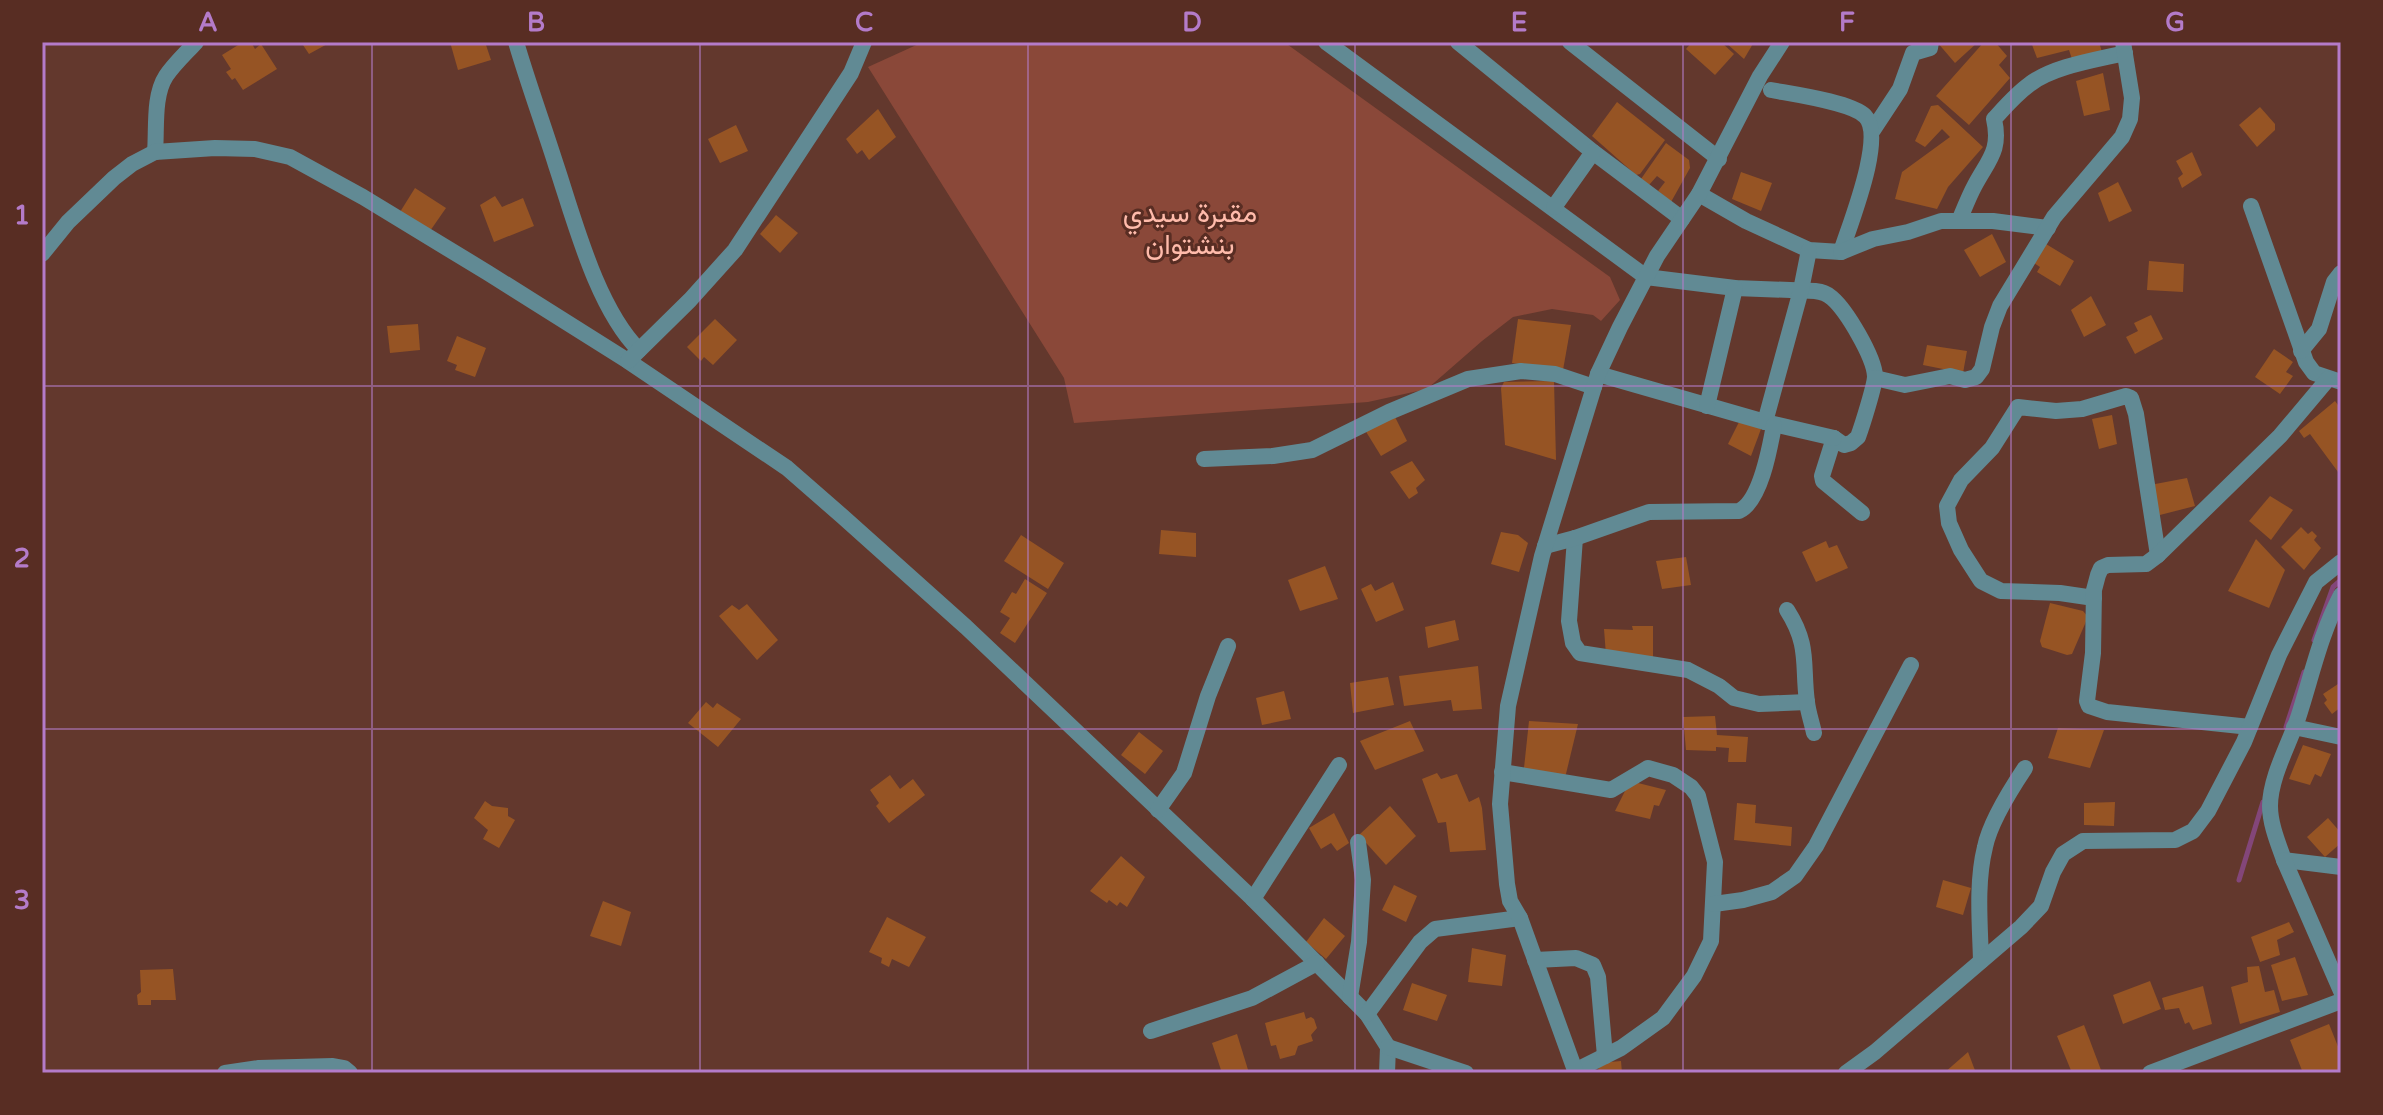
<svg xmlns="http://www.w3.org/2000/svg" width="2383" height="1115" font-family="'Varela Round',Vazirmatn,sans-serif">
	<rect width="100%" height="100%" fill="#63382d"/>
	<polygon fill="#8a4839" points="923,42 1284,42 1610,277 1620,300 1601,321 1593,315 1552,309 1513,317 1482,341 1427,389 1368,402 1074,423 1064,378 868,67"/>
	<g fill="none" stroke-linecap="round" stroke-linejoin="round">
		<g stroke="#834679" stroke-width="5">
			<polyline points="2314,640 2333,587 2341,580"/>
			<polyline points="2286,727 2304,672"/>
			<polyline points="2239,880 2263,802"/>
		</g>
	</g>
	<g fill="#965424">
		<polygon points="243,42 251,42 255,49 261,44 277,69 243,90 235,78 232,80 226,72 231,69 222,55"/>
		<polygon points="301,42 331,42 309,54"/>
		<polygon points="450,42 485,42 491,60 458,70"/>
		<polygon points="1692,42 1721,42 1734,54 1715,75 1686,49"/>
		<polygon points="1725,42 1754,42 1744,59"/>
		<polygon points="1937,42 1978,42 1955,63"/>
		<polygon points="1984,42 1995,42 2007,56 1999,65 2010,78 1969,125 1936,96"/>
		<polygon points="2031,42 2099,42 2102,52 2072,59 2069,50 2037,58"/>
		<polygon points="2103,73 2110,110 2084,116 2076,81"/>
		<polygon points="1617,102 1665,140 1640,174 1636,175 1592,136"/>
		<polygon points="1938,105 1983,147 1948,187 1937,209 1895,199 1902,172 1950,137 1942,129 1925,147 1915,141 1931,106"/>
		<polygon points="2260,107 2275,124 2275,130 2257,147 2239,125"/>
		<polygon points="878,109 896,137 869,160 862,150 857,154 846,139"/>
		<polygon points="736,125 748,151 720,163 708,139"/>
		<polygon points="1666,143 1689,160 1690,168 1671,202 1658,191 1665,182 1657,176 1649,185 1641,179"/>
		<polygon points="2192,152 2202,175 2182,188 2178,178 2183,174 2176,161"/>
		<polygon points="1741,172 1772,183 1761,211 1732,199"/>
		<polygon points="2118,182 2132,211 2109,222 2098,193"/>
		<polygon points="415,188 446,208 430,231 400,212"/>
		<polygon points="495,196 502,207 523,198 534,226 494,242 480,205"/>
		<polygon points="776,215 798,233 780,253 760,234"/>
		<polygon points="1992,234 2006,262 1980,277 1964,250"/>
		<polygon points="2046,244 2074,261 2060,286 2037,272 2040,267 2034,263"/>
		<polygon points="2149,261 2184,264 2183,292 2147,290"/>
		<polygon points="2091,296 2106,325 2084,337 2071,310"/>
		<polygon points="2151,315 2163,339 2135,354 2126,337 2138,331 2134,323"/>
		<polygon points="715,319 737,340 713,365 704,357 701,361 687,347"/>
		<polygon points="1518,319 1571,325 1563,370 1512,363"/>
		<polygon points="418,324 420,350 390,353 387,326"/>
		<polygon points="457,336 486,348 475,377 455,370 457,365 447,361"/>
		<polygon points="1927,345 1967,351 1963,373 1923,365"/>
		<polygon points="2274,349 2293,362 2286,372 2293,376 2280,394 2255,377"/>
		<polygon points="1554,381 1556,460 1505,445 1501,388 1504,382"/>
		<polygon points="2335,401 2341,409 2341,476 2310,434 2304,438 2299,431"/>
		<polygon points="1394,415 1407,441 1381,456 1365,430"/>
		<polygon points="2112,415 2117,444 2099,449 2092,419"/>
		<polygon points="1740,420 1761,429 1751,456 1728,444"/>
		<polygon points="1412,461 1425,480 1416,488 1418,493 1409,499 1390,472"/>
		<polygon points="2187,478 2195,506 2156,516 2150,485"/>
		<polygon points="2270,496 2293,510 2271,540 2249,521"/>
		<polygon points="2301,527 2308,534 2312,531 2317,536 2314,540 2321,548 2304,570 2281,547"/>
		<polygon points="1161,530 1196,533 1196,557 1159,554"/>
		<polygon points="1501,532 1518,535 1528,543 1519,572 1491,564"/>
		<polygon points="1021,535 1064,563 1048,589 1004,561"/>
		<polygon points="2256,539 2285,570 2269,608 2228,591"/>
		<polygon points="1826,541 1829,548 1837,545 1848,568 1816,582 1802,552"/>
		<polygon points="1686,557 1691,585 1662,589 1656,561"/>
		<polygon points="1325,566 1338,599 1300,611 1288,580"/>
		<polygon points="1025,579 1047,593 1015,643 1000,633 1010,618 1000,612 1012,592 1016,594"/>
		<polygon points="1393,582 1404,610 1376,622 1361,589 1371,584 1375,591"/>
		<polygon points="2050,603 2083,611 2088,617 2072,654 2067,655 2042,647 2040,641"/>
		<polygon points="747,604 778,640 757,660 719,616 732,605 739,610"/>
		<polygon points="1455,620 1459,640 1428,648 1425,627"/>
		<polygon points="1632,626 1653,626 1653,659 1606,655 1604,629 1633,630"/>
		<polygon points="1478,666 1482,709 1453,711 1451,700 1404,706 1399,676"/>
		<polygon points="1388,677 1394,705 1353,713 1350,683"/>
		<polygon points="2341,682 2341,707 2332,714 2324,703 2327,700 2323,694"/>
		<polygon points="1284,691 1291,719 1262,725 1256,698"/>
		<polygon points="706,702 713,708 717,703 741,719 718,747 688,723"/>
		<polygon points="1715,716 1717,735 1748,737 1746,762 1728,762 1729,748 1716,747 1716,751 1686,750 1683,717"/>
		<polygon points="1410,721 1424,751 1375,770 1360,741"/>
		<polygon points="1529,721 1578,724 1565,778 1524,768"/>
		<polygon points="2058,728 2104,730 2090,768 2048,758"/>
		<polygon points="1139,732 1163,751 1145,774 1121,755"/>
		<polygon points="2303,745 2331,754 2321,777 2315,774 2310,785 2289,779"/>
		<polygon points="1437,773 1441,779 1457,774 1469,802 1479,797 1482,808 1486,850 1450,852 1446,822 1438,823 1422,779"/>
		<polygon points="890,775 900,789 913,779 925,795 889,823 876,806 879,803 870,790"/>
		<polygon points="1630,781 1666,790 1659,806 1654,805 1650,819 1615,811"/>
		<polygon points="485,801 492,806 508,808 508,816 515,820 499,848 483,839 488,830 474,818"/>
		<polygon points="2115,802 2114,826 2084,825 2084,803"/>
		<polygon points="1737,803 1756,805 1755,823 1792,827 1791,846 1734,840"/>
		<polygon points="1390,806 1416,836 1386,865 1359,835"/>
		<polygon points="1334,813 1349,843 1337,851 1331,843 1321,849 1309,828"/>
		<polygon points="2328,818 2341,833 2341,843 2325,857 2307,837"/>
		<polygon points="1121,856 1145,877 1127,907 1120,902 1117,906 1109,900 1107,903 1090,891"/>
		<polygon points="1943,880 1971,888 1963,915 1936,907"/>
		<polygon points="1394,885 1417,896 1406,922 1382,910"/>
		<polygon points="603,901 631,912 621,946 590,936"/>
		<polygon points="887,917 926,937 909,967 892,959 889,967 881,963 882,958 869,952"/>
		<polygon points="1324,918 1345,936 1326,959 1306,942"/>
		<polygon points="2289,922 2294,932 2277,940 2280,955 2260,962 2251,937"/>
		<polygon points="1472,948 1506,955 1502,986 1468,982"/>
		<polygon points="2295,957 2308,995 2282,1001 2271,965"/>
		<polygon points="2259,966 2265,992 2274,990 2280,1012 2240,1024 2231,987 2248,982 2247,967"/>
		<polygon points="173,969 176,1000 151,1000 151,1005 138,1005 137,995 141,992 140,970"/>
		<polygon points="2150,981 2161,1009 2123,1024 2113,995"/>
		<polygon points="1412,983 1447,995 1437,1021 1403,1010"/>
		<polygon points="2203,986 2212,1024 2193,1030 2189,1022 2185,1024 2179,1008 2165,1010 2162,998"/>
		<polygon points="1304,1012 1306,1019 1311,1017 1314,1019 1317,1028 1311,1035 1313,1041 1298,1046 1295,1055 1280,1059 1276,1045 1271,1046 1265,1023"/>
		<polygon points="2329,1024 2341,1054 2341,1073 2303,1073 2290,1040"/>
		<polygon points="2084,1025 2101,1070 2094,1073 2072,1073 2057,1036"/>
		<polygon points="1237,1034 1249,1073 1222,1073 1212,1043"/>
		<polygon points="1968,1052 1976,1073 1944,1073"/>
		<polygon points="1621,1061 1622,1073 1598,1073 1599,1063"/>
	</g>
	<g fill="none" stroke-linecap="round" stroke-linejoin="round">
		<g stroke="#618a94" stroke-width="16">
			<path d="M 516,42 C 528,83 543,124 556,165 C 575,222 597,308 639,350"/>
			<path d="M 1326,42 L 1646,277 L 1735,288 L 1815,291 C 1822,292 1827,293 1832,298 C 1847,311 1874,357 1875,376 C 1875,385 1862,426 1858,437 L 1851,443 L 1844,445 L 1834,438 L 1822,476 L 1823,481 L 1862,513"/>
			<polyline points="1458,42 1593,152 1682,219"/>
			<polyline points="1570,42 1719,159"/>
			<polyline points="1873,130 1900,89 1913,53 1930,48 1931,42"/>
			<path d="M 155,152 C 157,129 153,96 166,76 C 174,64 186,53 196,42"/>
			<path d="M 1699,194 L 1746,221 L 1809,250 L 1841,252 C 1849,226 1886,136 1865,116 C 1851,102 1792,94 1771,90"/>
			<polyline points="2251,206 2306,362 2314,373 2341,382"/>
			<polyline points="1554,207 1593,152"/>
			<path d="M 1959,221 C 1964,209 1969,196 1975,185 C 1989,159 2001,150 1994,119 C 2005,107 2016,94 2030,84 C 2054,66 2096,60 2125,53"/>
			<polyline points="1841,252 1873,239 1908,232 1941,221 1993,221 2048,228"/>
			<polyline points="42,254 68,222 114,178 132,164 155,152 215,148 255,149 290,157 363,197 488,273 628,361 787,468 842,516 966,627 1253,899 1367,1014 1388,1047 1387,1073"/>
			<polyline points="2301,351 2319,329 2334,282 2341,273"/>
			<polyline points="628,361 690,300 735,250 851,73 864,42"/>
			<polyline points="1598,374 1765,422 1834,438"/>
			<polyline points="1875,378 1905,385 1950,376 1965,380 1976,377 1982,369 1992,327 2000,306 2054,217 2122,137 2130,119 2132,98 2123,42"/>
			<polyline points="1707,406 1735,288"/>
			<polyline points="1765,422 1801,290 1809,250"/>
			<polyline points="1204,459 1273,456 1312,450 1389,412 1468,379 1521,371 1555,374 1594,387"/>
			<polyline points="1575,538 1569,621 1573,643 1580,653 1688,670 1719,686 1734,698 1759,704 1807,702"/>
			<path d="M 1545,546 L 1575,538 L 1649,512 L 1739,511 C 1761,501 1770,447 1774,425"/>
			<path d="M 2341,595 C 2320,635 2312,675 2298,718 C 2289,744 2270,778 2270,806 C 2270,824 2278,843 2284,860 L 2341,867"/>
			<polyline points="2094,598 2060,593 2001,591 1981,581 1961,550 1949,523 1947,506 1961,480 1992,448 2018,407 2056,411 2082,409 2126,396 2131,398 2136,414 2158,555"/>
			<path d="M 1787,610 C 1810,646 1802,664 1807,702 C 1808,712 1812,723 1814,733"/>
			<polyline points="2250,727 2107,712 2089,706 2087,701 2093,653 2094,590 2098,575 2101,568 2108,565 2146,564 2158,555 2280,436 2328,379"/>
			<polyline points="2294,727 2341,737"/>
			<polyline points="1502,772 1611,790 1648,768 1673,775 1691,787 1698,796 1715,862 1711,941 1694,976 1663,1018 1621,1048 1575,1071"/>
			<polyline points="1158,810 1184,773 1208,696 1228,646"/>
			<polyline points="2284,860 2341,991"/>
			<polyline points="1253,899 1339,765"/>
			<polyline points="1714,904 1743,900 1772,892 1795,876 1816,846 1911,665"/>
			<polyline points="1535,960 1576,958 1593,965 1598,977 1605,1056"/>
			<path d="M 1981,961 C 1980,924 1976,883 1985,847 C 1990,822 2011,789 2025,768"/>
			<polyline points="1350,997 1359,942 1363,880 1358,842"/>
			<polyline points="1367,1014 1420,942 1435,929 1520,918"/>
			<polyline points="1151,1031 1252,998 1317,963"/>
			<polyline points="1388,1047 1466,1073"/>
			<polyline points="225,1073 259,1068 333,1066 344,1068 350,1073"/>
			<polyline points="1576,1073 1520,918 1510,901 1507,884 1500,804 1508,706 1542,556 1598,374 1620,327 1657,256 1699,194 1760,76 1782,42"/>
			<polyline points="1846,1073 1875,1052 2021,927 2041,906 2053,872 2063,854 2083,841 2175,840 2193,831 2208,811 2244,742 2279,655 2316,582 2341,562"/>
			<polyline points="2150,1073 2341,1001"/>
		</g>
	</g>
	<path fill="none" stroke="#b47bc9" stroke-width="2" stroke-opacity="0.55" d="M 372,42 L 372,1073M 700,42 L 700,1073M 1028,42 L 1028,1073M 1355,42 L 1355,1073M 1683,42 L 1683,1073M 2011,42 L 2011,1073M 42,386 L 2341,386M 42,729 L 2341,729"/>
	<g text-anchor="middle" stroke-width="6" stroke-linejoin="round" paint-order="stroke">
		<g font-size="28" fill="#ffbbab" stroke="#582d23">
			<text x="1190" y="222">مقبرة سيدي<tspan x="1190" dy="32">بنشتوان</tspan></text>
		</g>
	</g>
	<rect width="2383" height="1115" fill="none" stroke="#582d23" stroke-width="88"/>
	<rect x="44" y="44" width="2295" height="1027" fill="none" stroke="#b47bc9" stroke-width="3"/>
	<g font-size="26" text-anchor="middle" font-weight="bold" fill="#b47bc9">
		<text x="208" y="31">A</text>
		<text x="536" y="31">B</text>
		<text x="864" y="31">C</text>
		<text x="1192" y="31">D</text>
		<text x="1519" y="31">E</text>
		<text x="1847" y="31">F</text>
		<text x="2175" y="31">G</text>
		<text x="22" y="224">1</text>
		<text x="22" y="567">2</text>
		<text x="22" y="909">3</text>
	</g>
</svg>
